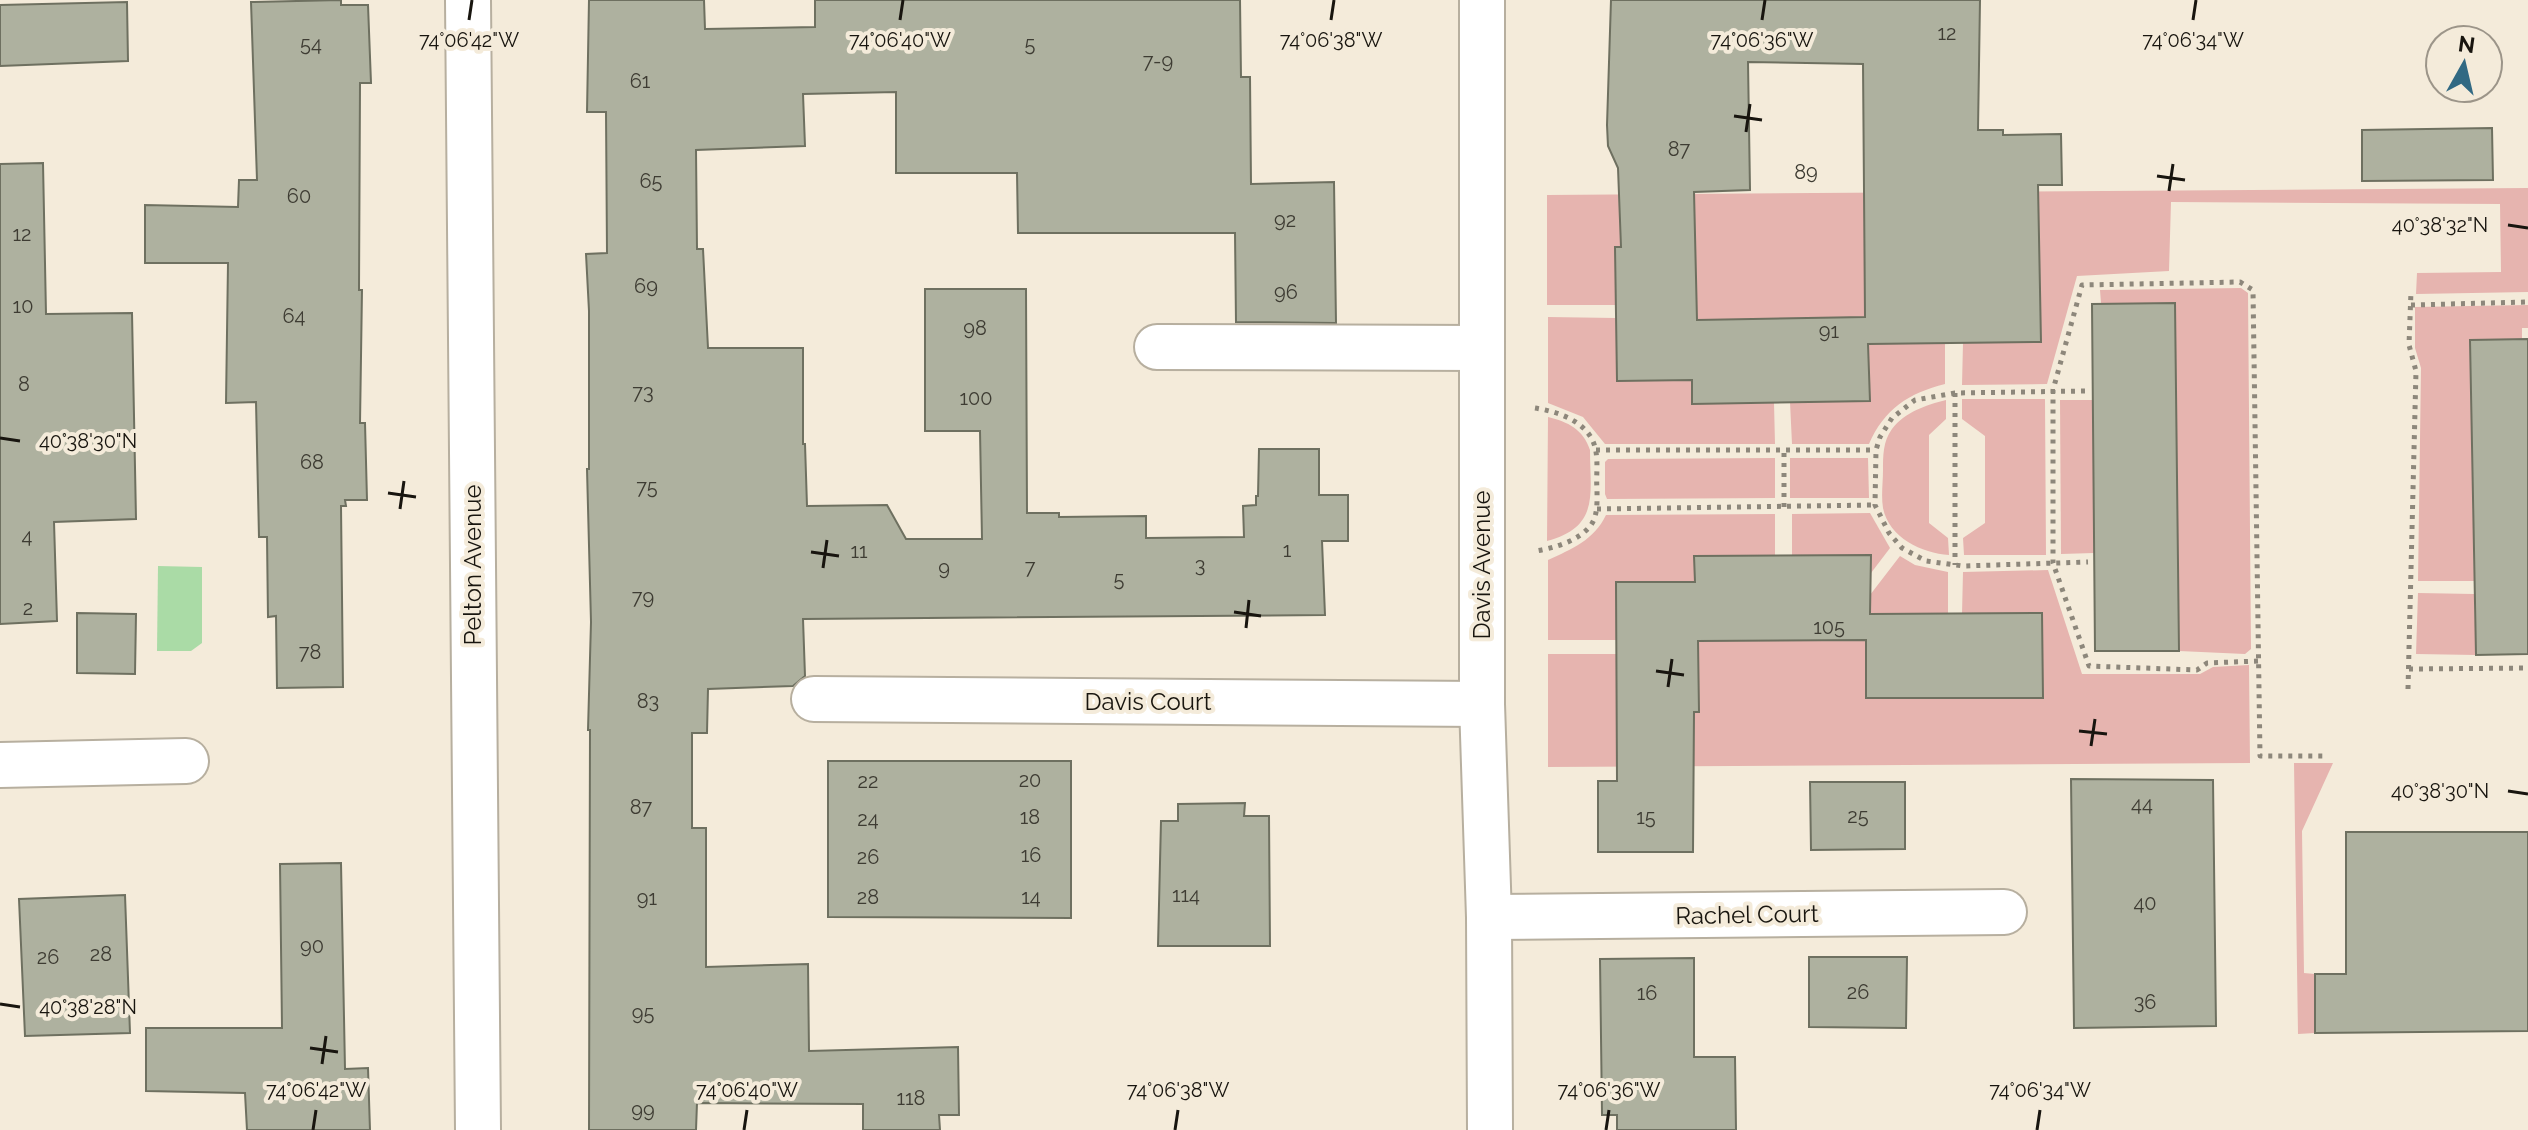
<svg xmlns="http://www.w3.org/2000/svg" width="2528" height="1130" font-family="Raleway,sans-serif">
	<rect width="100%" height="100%" fill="#f4ebda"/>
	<g fill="#e6b4af">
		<polygon points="2528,188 2528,292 2416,294 2417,273 2501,272 2500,204 2171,202 2169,271 2077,276 2047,384 1962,385 1963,343 2041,342 2039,258 1864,261 1865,317 1697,320 1616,305 1547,305 1547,195"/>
		<polygon points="2241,288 2248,293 2251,649 2245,654 2179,651 2175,303 2101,303 2100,290"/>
		<polygon points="2528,305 2528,328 2522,328 2522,339 2470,341 2474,581 2418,581 2421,368 2415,348 2415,307"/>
		<polygon points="1548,317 1616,318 1618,381 1692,380 1693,404 1774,403 1775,444 1605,444 1583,417 1548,403"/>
		<path d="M 1945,343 L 1945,384 C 1909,393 1884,409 1869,444 L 1792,444 L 1790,402 L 1869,401 L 1868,344 Z"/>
		<polygon points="1962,399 2045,399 2046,555 1964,555 1963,538 1985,523 1985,436 1962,419"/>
		<path d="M 1946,400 L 1946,419 L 1929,435 L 1929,523 L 1948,538 L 1949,555 C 1922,553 1889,538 1883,508 C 1881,496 1883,482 1883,470 C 1883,456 1883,441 1892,429 C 1905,412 1926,405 1946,400 Z"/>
		<polygon points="2060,400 2093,400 2094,553 2061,554"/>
		<path d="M 1548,417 C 1568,422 1583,429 1590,450 C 1590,494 1600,527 1547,541 Z"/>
		<polygon points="1775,458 1775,498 1607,499 1605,494 1605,462 1608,459"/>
		<polygon points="1790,458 1868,458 1869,498 1790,498"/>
		<polygon points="1870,513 1890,548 1871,573 1792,555 1792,514"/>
		<path d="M 1775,514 L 1775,555 L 1695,556 L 1695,582 L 1616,582 L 1616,640 L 1548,640 L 1548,560 C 1572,549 1594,540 1606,515 Z"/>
		<polygon points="1900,556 1915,565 1948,572 1948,614 1871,614 1870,595"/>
		<polygon points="2048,570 2082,674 2200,674 2213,667 2249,665 2250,763 1548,767 1548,654 1616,654 1617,713 1699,712 1698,641 1866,640 1867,698 2043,698 2042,613 1962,614 1963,572"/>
		<polygon points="2418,593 2474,594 2476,655 2416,654"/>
		<polygon points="2294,763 2333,763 2302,831 2304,973 2315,974 2315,1033 2298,1034"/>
	</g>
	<polygon fill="#aadba6" points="158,566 202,567 202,643 191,651 157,651"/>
	<g fill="#aeb19f" stroke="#6e7060" stroke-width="2" fill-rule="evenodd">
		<polygon points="341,0 341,5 368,5 371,83 360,83 359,290 362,290 360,423 365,423 367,500 345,500 346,506 341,506 343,687 277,688 276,616 268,617 267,537 259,537 256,402 226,403 228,263 145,263 145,205 238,207 239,180 257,180 251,2"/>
		<polygon points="589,0 704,0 705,29 815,27 815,0 1240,0 1241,77 1250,77 1251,184 1334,182 1336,323 1236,322 1235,233 1018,233 1017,173 896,173 896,92 803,94 805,146 696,150 697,249 703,249 708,348 803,348 803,444 805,444 807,506 887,505 906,539 982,539 980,431 925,431 925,289 1026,289 1027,513 1059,513 1059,517 1146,516 1146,538 1244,537 1243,506 1256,505 1256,496 1258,496 1259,449 1319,449 1319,495 1348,495 1348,541 1322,541 1325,615 803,619 805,676 793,686 708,689 707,733 692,733 692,828 706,828 706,967 808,964 809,1051 958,1047 959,1115 939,1115 940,1130 863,1130 863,1104 697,1103 696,1130 589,1130 590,730 588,730 591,622 587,469 589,469 589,311 586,254 607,253 606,112 587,112"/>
		<path d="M 1611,0 L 1980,0 L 1978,130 L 2003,130 L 2003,135 L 2061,134 L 2062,185 L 2038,185 L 2041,342 L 1868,344 L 1870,401 L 1692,404 L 1692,380 L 1617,381 L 1615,247 L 1621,247 L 1618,168 L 1608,146 L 1607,125 ZM 1748,62 L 1863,64 L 1865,317 L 1697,320 L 1694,192 L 1750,190 Z"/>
		<polygon points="127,2 128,61 0,66 0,5"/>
		<polygon points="2492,128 2493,180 2362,181 2362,130"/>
		<polygon points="43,163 46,314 132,313 136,519 54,522 57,621 0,624 0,164"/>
		<polygon points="2175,303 2179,651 2095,651 2092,304"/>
		<polygon points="2528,339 2528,654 2476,655 2470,340"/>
		<polygon points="1871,555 1870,614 2042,613 2043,698 1866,698 1866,640 1698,641 1699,712 1694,712 1693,852 1598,852 1598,781 1617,781 1616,582 1695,582 1694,556"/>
		<polygon points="77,613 136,614 135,674 77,673"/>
		<polygon points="828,761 1071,761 1071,918 828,917"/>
		<polygon points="2071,779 2213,780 2216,1026 2074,1028"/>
		<polygon points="1810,782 1905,782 1905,849 1811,850"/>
		<polygon points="1245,803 1244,816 1269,816 1270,946 1158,946 1161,821 1178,821 1178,804"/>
		<polygon points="2346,832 2528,832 2528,1031 2315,1033 2315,974 2346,974"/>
		<polygon points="341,863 345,1069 368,1068 370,1130 247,1130 245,1093 146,1091 146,1028 282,1028 280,864"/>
		<polygon points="125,895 130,1033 25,1036 19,899"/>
		<polygon points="1809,957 1907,957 1906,1028 1809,1027"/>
		<polygon points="1694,958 1694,1057 1735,1057 1736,1130 1617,1130 1617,1115 1602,1115 1600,959"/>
	</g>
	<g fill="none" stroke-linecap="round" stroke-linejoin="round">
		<defs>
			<g id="minor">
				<polyline points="468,0 478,1130"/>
				<polyline points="1482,0 1482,704 1489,917 1490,1130"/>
				<polyline points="1157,347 1482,348"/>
				<polyline points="814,699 1482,704"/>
				<polyline points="0,765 186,761"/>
				<polyline points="1489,917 2004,912"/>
			</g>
		</defs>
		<use href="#minor" stroke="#b7af9f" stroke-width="48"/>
		<g stroke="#8d877b" stroke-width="5" stroke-dasharray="4 6" stroke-linecap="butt">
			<polyline points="2411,305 2528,302"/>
			<polyline points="2085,391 1955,393 1915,400 1892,418 1880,437 1876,450 1875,505 1889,533 1902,548 1926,561 1963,566 2088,562"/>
			<polyline points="1955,393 1955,565"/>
			<path d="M 1535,408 C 1560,412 1592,423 1596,452 C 1598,464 1596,477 1597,489 C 1597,501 1598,515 1591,525 C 1579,541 1554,548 1536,551"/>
			<polyline points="1596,450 1876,450"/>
			<polyline points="1784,507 1784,451"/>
			<polyline points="1597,509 1875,505"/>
			<polyline points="2258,661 2207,663 2197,670 2089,666 2053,563 2053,390 2082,285 2240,282 2253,290 2260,756 2323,756"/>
			<polyline points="2409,669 2528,668"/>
			<polyline points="2408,689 2416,371 2409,345 2411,291"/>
		</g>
		<use href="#minor" stroke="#fff" stroke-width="44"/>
	</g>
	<path fill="none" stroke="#18150f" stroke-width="3" d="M 469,20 L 472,0M 900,20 L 903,0M 1331,20 L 1334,0M 1762,20 L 1765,0M 2193,20 L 2196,0M 1734,116 L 1762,120M 1746,132 L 1750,104M 2157,176 L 2185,180M 2169,191 L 2173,164M 2508,225 L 2528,228M 0,438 L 20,441M 388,493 L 416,497M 400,509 L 404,481M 811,552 L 839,556M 823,568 L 827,540M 1234,612 L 1261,616M 1246,628 L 1249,600M 1656,671 L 1684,675M 1668,687 L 1672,659M 2079,731 L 2107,734M 2091,746 L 2095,719M 2508,791 L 2528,794M 0,1004 L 20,1007M 310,1048 L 338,1052M 322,1064 L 326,1036M 313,1130 L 316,1110M 744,1130 L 747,1110M 1175,1130 L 1178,1110M 1606,1130 L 1609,1110M 2037,1130 L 2040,1110"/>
	<g text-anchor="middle" stroke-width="8" stroke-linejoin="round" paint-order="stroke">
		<g font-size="20" fill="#3e3c33">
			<text x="1947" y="40">12</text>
			<text x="311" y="51">54</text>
			<text x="1030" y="51">5</text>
			<text x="1158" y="68">7-9</text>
			<text x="640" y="88">61</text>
			<text x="1679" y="156">87</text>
			<text x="1806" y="179">89</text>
			<text x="651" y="188">65</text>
			<text x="299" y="203">60</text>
			<text x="1285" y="227">92</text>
			<text x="22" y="241">12</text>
			<text x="646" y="293">69</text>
			<text x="1286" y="299">96</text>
			<text x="23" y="313">10</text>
			<text x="294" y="323">64</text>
			<text x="975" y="335">98</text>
			<text x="1829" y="338">91</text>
			<text x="24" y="391">8</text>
			<text x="643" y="399">73</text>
			<text x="976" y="405">100</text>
			<text x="312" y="469">68</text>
			<text x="647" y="494">75</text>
			<text x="27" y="543">4</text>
			<text x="1287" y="557">1</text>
			<text x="859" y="558">11</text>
			<text x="1200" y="572">3</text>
			<text x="1030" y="574">7</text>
			<text x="944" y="575">9</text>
			<text x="1119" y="586">5</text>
			<text x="643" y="604">79</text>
			<text x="28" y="615">2</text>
			<text x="1829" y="634">105</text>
			<text x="310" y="659">78</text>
			<text x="648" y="708">83</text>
			<text x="1030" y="787">20</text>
			<text x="868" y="788">22</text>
			<text x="2142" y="811">44</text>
			<text x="641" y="814">87</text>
			<text x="1858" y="823">25</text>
			<text x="1030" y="824">18</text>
			<text x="1646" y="824">15</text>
			<text x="868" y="826">24</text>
			<text x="1031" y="862">16</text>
			<text x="868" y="864">26</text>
			<text x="1186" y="902">114</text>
			<text x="868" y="904">28</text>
			<text x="1031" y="904">14</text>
			<text x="647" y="905">91</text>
			<text x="2145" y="910">40</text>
			<text x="312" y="953">90</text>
			<text x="101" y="961">28</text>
			<text x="48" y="964">26</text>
			<text x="1858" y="999">26</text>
			<text x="1647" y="1000">16</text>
			<text x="2145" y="1009">36</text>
			<text x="643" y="1020">95</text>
			<text x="911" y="1105">118</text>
			<text x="643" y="1117">99</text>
		</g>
		<g font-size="24" fill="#18150f" stroke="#f4ebda">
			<text transform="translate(473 565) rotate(-90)" y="8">Pelton Avenue</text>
			<text transform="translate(1482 565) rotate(-90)" y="8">Davis Avenue</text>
			<text x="1148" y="710">Davis Court</text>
			<text transform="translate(1747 915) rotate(-1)" y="8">Rachel Court</text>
		</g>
	</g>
	<g font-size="20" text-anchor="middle" fill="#18150f" stroke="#f4ebda" stroke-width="8" stroke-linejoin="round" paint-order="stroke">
		<text x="469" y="47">74°06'42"W</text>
		<text x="900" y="47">74°06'40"W</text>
		<text x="1331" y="47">74°06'38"W</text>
		<text x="1762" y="47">74°06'36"W</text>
		<text x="2193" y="47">74°06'34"W</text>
		<text x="2440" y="232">40°38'32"N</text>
		<text x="88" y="448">40°38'30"N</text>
		<text x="2440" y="798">40°38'30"N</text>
		<text x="88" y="1014">40°38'28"N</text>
		<text x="316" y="1097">74°06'42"W</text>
		<text x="747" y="1097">74°06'40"W</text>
		<text x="1178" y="1097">74°06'38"W</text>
		<text x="1609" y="1097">74°06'36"W</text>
		<text x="2040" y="1097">74°06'34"W</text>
	</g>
	<g transform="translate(2464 64) rotate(8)"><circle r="38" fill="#f4ebda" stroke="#9c9589" stroke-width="2"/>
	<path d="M0-6L14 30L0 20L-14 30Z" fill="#316983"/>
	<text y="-12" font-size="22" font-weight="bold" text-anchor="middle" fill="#18150f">N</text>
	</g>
</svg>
